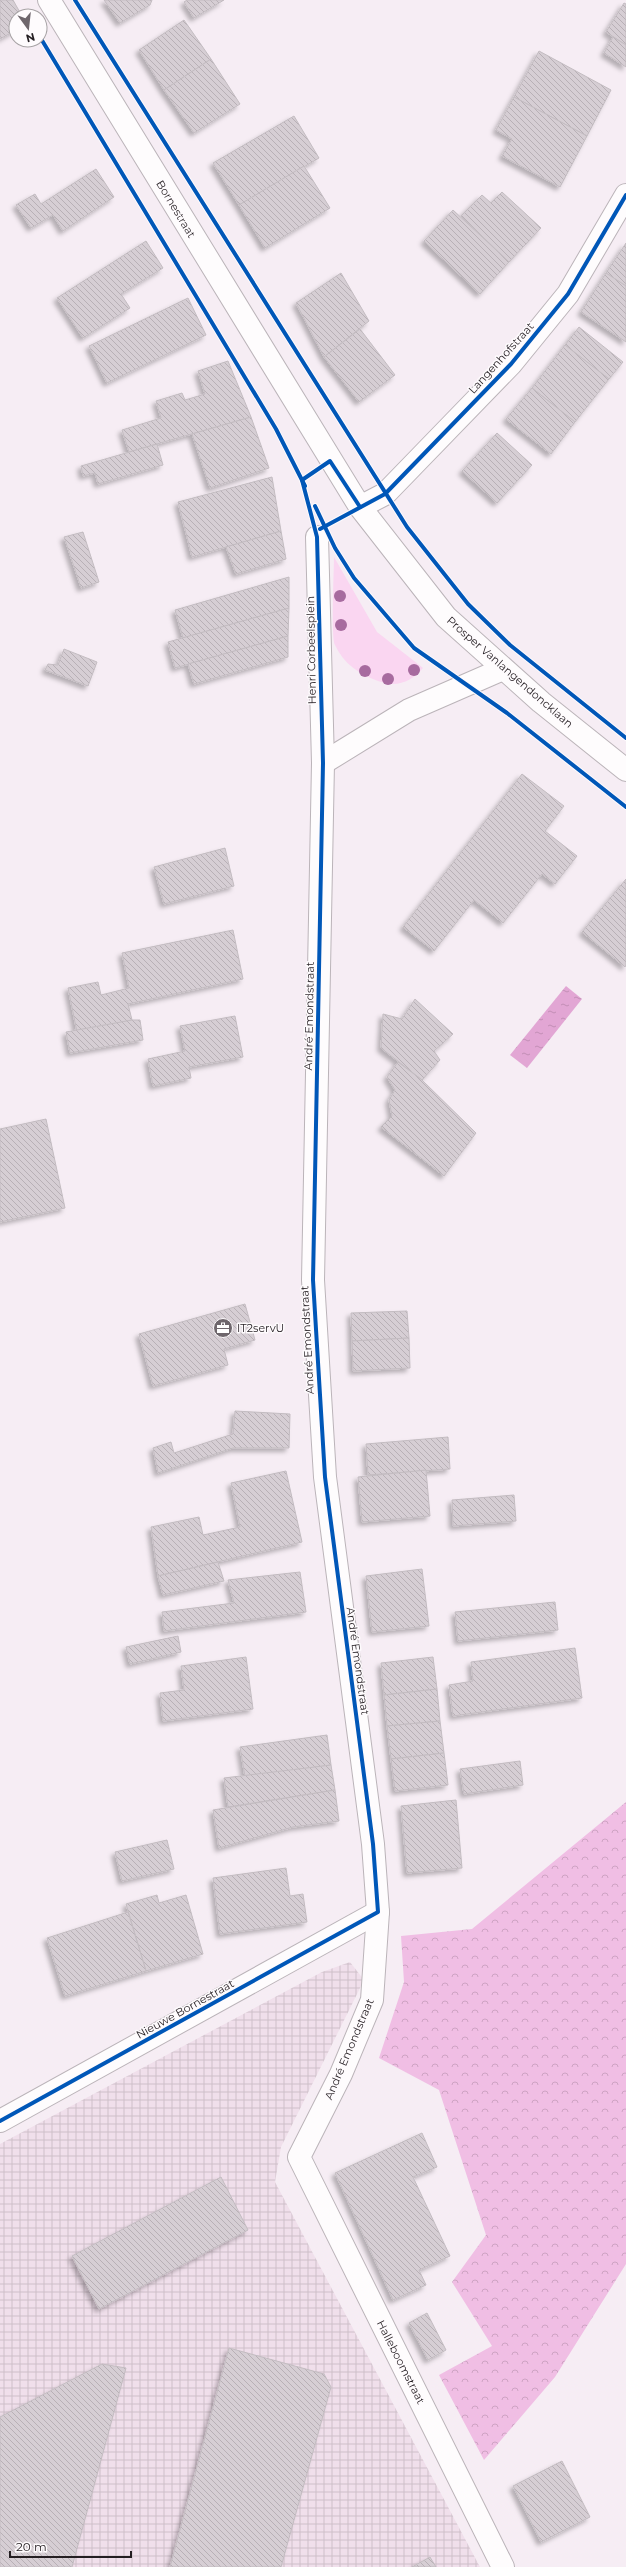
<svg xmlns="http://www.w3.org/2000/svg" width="626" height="2567" font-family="Montserrat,sans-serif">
	<defs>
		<pattern id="industrial-grid" width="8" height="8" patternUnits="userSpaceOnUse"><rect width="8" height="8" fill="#f0dfeb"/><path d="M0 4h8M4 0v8" fill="none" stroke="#cebfc9"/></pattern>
		<pattern id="forest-crowns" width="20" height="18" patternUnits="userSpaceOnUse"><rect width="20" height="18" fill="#f0bee4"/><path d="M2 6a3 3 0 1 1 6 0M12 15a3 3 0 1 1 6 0" fill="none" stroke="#cea3c3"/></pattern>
		<pattern id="water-ripples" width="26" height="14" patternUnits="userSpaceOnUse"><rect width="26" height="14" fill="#e2a6d4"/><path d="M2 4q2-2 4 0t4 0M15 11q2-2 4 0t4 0" fill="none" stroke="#c28eb6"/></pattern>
		<pattern id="building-back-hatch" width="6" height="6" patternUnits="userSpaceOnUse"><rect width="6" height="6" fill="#d6ced4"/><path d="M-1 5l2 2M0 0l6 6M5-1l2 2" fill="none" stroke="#b8b0b6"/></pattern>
		<filter id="shadow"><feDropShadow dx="-3.5" dy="3.5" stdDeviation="2" flood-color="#0004"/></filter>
	</defs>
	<rect width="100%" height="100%" fill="#f6edf4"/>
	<polygon fill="url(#industrial-grid)" points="350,1962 364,1980 281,2147 275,2182 480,2567 0,2567 0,2144 322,1972"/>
	<polygon fill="url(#forest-crowns)" points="626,1802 626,2264 555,2377 484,2460 439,2375 492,2346 452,2282 486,2235 439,2090 379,2058 404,1982 401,1936 472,1929"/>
	<path fill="#fad6f1" d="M 334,557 L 377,632 L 423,668 C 411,682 397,688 378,681 C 359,674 344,664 335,645 C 331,637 334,571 334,557 Z"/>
	<polygon fill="url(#water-ripples)" points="566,986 582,999 527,1068 510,1055"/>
	<g fill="url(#building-back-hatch)" stroke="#c3bcc1" filter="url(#shadow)">
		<polygon points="0,0 13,0 22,16 16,16 16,30 0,39"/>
		<polygon points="104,0 152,0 150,5 120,23"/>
		<polygon points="187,0 224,0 194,18 184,2"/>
		<polygon points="624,3 626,4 626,45 606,32"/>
		<polygon points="184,20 211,59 164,90 139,50"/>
		<polygon points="613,37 626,45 626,67 604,53"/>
		<polygon points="539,51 611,90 587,136 514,97"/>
		<polygon points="211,59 240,104 194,133 164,90"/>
		<polygon points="514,97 587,136 560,187 502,156 512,139 496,130"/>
		<polygon points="294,116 319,158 239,205 213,163"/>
		<polygon points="304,166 330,208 265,248 239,205"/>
		<polygon points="96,169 114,197 63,231 53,215 31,228 16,205 35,194 41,204"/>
		<polygon points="502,192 541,228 509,262 461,216 482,195 491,203"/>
		<polygon points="453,210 509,262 480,294 424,241"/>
		<polygon points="146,241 163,268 121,294 130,308 83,338 57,298"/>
		<polygon points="626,243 626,286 606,273"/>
		<polygon points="341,273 369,321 324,357 296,303"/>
		<polygon points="606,273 626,286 626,342 581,312"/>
		<polygon points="188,298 206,335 107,383 89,346"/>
		<polygon points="579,327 623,362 609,379 565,345"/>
		<polygon points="360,329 395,375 359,402 324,357"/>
		<polygon points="565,345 609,379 575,422 532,388"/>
		<polygon points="228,361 251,417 129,452 122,430 161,418 156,401 182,393 185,400 205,394 198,371"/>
		<polygon points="532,388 575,422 551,454 506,419"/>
		<polygon points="251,417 269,468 210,488 192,434"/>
		<polygon points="497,433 532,465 497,503 462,471"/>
		<polygon points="157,444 163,465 98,484 95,473 83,476 81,466"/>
		<polygon points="272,477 281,531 192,557 178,502"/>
		<polygon points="281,531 286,559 236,574 226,547"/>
		<polygon points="83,532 99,582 81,588 64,537"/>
		<polygon points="289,577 289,608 183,638 175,610"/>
		<polygon points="289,608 288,636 175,668 168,642"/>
		<polygon points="288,636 288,657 194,684 188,664"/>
		<polygon points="64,649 97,662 88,686 45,670 48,664 58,665"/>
		<polygon points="522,774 564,806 545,831 577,856 555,884 542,874 503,923 474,900 434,951 403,927"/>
		<polygon points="225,848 234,886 164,904 154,867"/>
		<polygon points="626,879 626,965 625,967 582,932"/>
		<polygon points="233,930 243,979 128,1004 132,1020 77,1032 68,988 98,982 101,995 129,988 122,953"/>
		<polygon points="415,999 453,1034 434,1051 440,1060 422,1080 381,1048 383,1014 402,1019"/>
		<polygon points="235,1016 243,1057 189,1067 191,1078 153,1086 148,1059 185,1051 180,1026"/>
		<polygon points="132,1020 140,1020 143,1040 70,1053 66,1032"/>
		<polygon points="398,1062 422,1080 476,1133 444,1176 381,1127 392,1116 389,1100 395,1090 387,1077"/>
		<polygon points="46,1119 65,1208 0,1222 0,1129"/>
		<polygon points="245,1304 255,1340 224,1349 228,1365 153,1386 139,1334"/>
		<polygon points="407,1311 409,1338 352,1341 351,1313"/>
		<polygon points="409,1338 410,1368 353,1371 352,1341"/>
		<polygon points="235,1411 290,1414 289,1448 233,1448 158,1473 153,1448 171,1442 174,1453 233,1434"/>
		<polygon points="448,1437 450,1469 368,1475 366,1444"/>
		<polygon points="426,1470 430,1516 362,1522 358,1477"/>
		<polygon points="286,1471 302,1542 158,1576 151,1527 199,1517 203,1535 240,1527 231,1483"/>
		<polygon points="514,1495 516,1521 453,1526 452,1500"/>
		<polygon points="218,1562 224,1581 163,1595 158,1576"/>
		<polygon points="422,1569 429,1626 372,1632 366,1576"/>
		<polygon points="300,1572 306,1612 164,1631 162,1612 234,1603 228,1580"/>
		<polygon points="555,1602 558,1630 458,1641 455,1612"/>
		<polygon points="178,1636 181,1652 130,1664 126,1647"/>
		<polygon points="575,1648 582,1698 453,1716 449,1685 473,1681 471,1662"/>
		<polygon points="246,1657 253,1709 163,1721 160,1693 184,1690 181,1666"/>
		<polygon points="433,1657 437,1689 384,1695 381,1663"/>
		<polygon points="437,1689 440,1721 387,1726 384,1695"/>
		<polygon points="440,1721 444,1753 391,1759 387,1726"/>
		<polygon points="327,1735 331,1765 245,1777 240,1747"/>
		<polygon points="444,1753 448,1785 395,1791 391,1759"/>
		<polygon points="520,1761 523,1785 464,1794 460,1769"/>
		<polygon points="331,1765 335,1790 228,1807 224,1778"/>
		<polygon points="335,1790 339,1821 293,1827 219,1848 213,1810"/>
		<polygon points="456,1800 462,1868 407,1873 401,1806"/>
		<polygon points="167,1840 174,1869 122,1881 115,1852"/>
		<polygon points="286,1868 290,1896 303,1894 307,1922 220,1934 213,1878"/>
		<polygon points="157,1895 159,1903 186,1895 203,1954 146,1971 126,1904"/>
		<polygon points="128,1912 146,1971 65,1996 47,1938"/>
		<polygon points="422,2133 437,2167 413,2177 450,2256 419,2270 426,2285 393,2300 335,2173"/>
		<polygon points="221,2177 248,2230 99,2309 72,2256"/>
		<polygon points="427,2313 446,2350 428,2360 409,2323"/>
		<polygon points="229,2348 324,2374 331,2387 281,2567 170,2567"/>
		<polygon points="102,2364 126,2368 72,2567 0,2567 0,2417"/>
		<polygon points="562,2461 590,2517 541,2542 513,2486"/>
		<polygon points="430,2557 436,2567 412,2567"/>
	</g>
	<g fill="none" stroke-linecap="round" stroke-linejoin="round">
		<defs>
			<g id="street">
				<polyline points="49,0 360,507 446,617 541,702 626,770"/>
				<polyline points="360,507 385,494 511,364 568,294 626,195"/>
				<polyline points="317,537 323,763 313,1280 325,1477 373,1844 378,1912 372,2000 341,2074 299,2157 503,2567"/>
				<polyline points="323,763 409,710 503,669"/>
				<polyline points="0,2121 378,1912"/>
			</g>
		</defs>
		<use href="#street" stroke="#bbb4b9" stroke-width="24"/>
		<use href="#street" stroke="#fefcfd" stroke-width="22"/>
		<defs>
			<g id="cycleway">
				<polyline points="75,0 407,527 468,604 510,645 626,738"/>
				<polyline points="40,37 276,429 305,486"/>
				<polyline points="315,506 335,548 354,578 414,648 507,713 626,807"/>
				<polyline points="320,529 385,494 511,364 568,294 626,195"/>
				<polyline points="0,2121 378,1912 373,1844 325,1477 313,1280 323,763 317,537 302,480 330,461 360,507"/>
			</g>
		</defs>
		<use href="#cycleway" stroke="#fefbfd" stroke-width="6"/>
		<use href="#cycleway" stroke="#0057b8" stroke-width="4"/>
	</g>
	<g fill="#a76b9f">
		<circle cx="340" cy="596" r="6"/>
		<circle cx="341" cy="625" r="6"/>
		<circle cx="414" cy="670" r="6"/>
		<circle cx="365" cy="671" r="6"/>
		<circle cx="388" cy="679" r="6"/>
	</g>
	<defs>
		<symbol id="office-disc" viewBox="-11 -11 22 22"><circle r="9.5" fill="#6e666c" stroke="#fefbfd"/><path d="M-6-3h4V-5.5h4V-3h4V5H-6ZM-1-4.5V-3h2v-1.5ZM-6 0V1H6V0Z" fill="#fff"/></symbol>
	</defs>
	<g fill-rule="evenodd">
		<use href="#office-disc" x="212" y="1317" width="22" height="22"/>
	</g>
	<g text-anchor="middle" stroke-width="3" stroke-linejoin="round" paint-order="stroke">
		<g font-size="11" fill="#241e22" stroke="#fefbfd">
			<text transform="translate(176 209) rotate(59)" y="4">Bornestraat</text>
			<text transform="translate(501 358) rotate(-48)" y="4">Langenhofstraat</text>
			<text transform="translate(311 650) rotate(-91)" y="4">Henri Corbeelsplein</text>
			<text transform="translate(510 672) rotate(41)" y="4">Prosper Vanlangendoncklaan</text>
			<text transform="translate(309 1016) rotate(-89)" y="4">André Emondstraat</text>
			<text transform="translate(307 1340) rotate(-93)" y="4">André Emondstraat</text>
			<text transform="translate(358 1661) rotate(82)" y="4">André Emondstraat</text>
			<text transform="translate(185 2009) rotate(-29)" y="4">Nieuwe Bornestraat</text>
			<text transform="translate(349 2049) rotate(-67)" y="4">André Emondstraat</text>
			<text transform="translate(401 2362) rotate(63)" y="4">Halleboomstraat</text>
		</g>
		<g font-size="11" fill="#241e22" stroke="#fefbfd" text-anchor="start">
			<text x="237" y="1332">IT2servU</text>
		</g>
	</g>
	<g transform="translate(28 28) rotate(165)"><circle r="19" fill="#fefbfd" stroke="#a7a3a5"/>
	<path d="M0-3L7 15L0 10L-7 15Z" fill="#6e666c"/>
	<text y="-6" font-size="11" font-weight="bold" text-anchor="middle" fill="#241e22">N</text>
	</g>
	<path d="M10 2551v6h121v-6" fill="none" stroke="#241e22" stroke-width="2"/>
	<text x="16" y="2551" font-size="12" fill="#241e22" stroke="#fefbfd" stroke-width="3" paint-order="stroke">20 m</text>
</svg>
